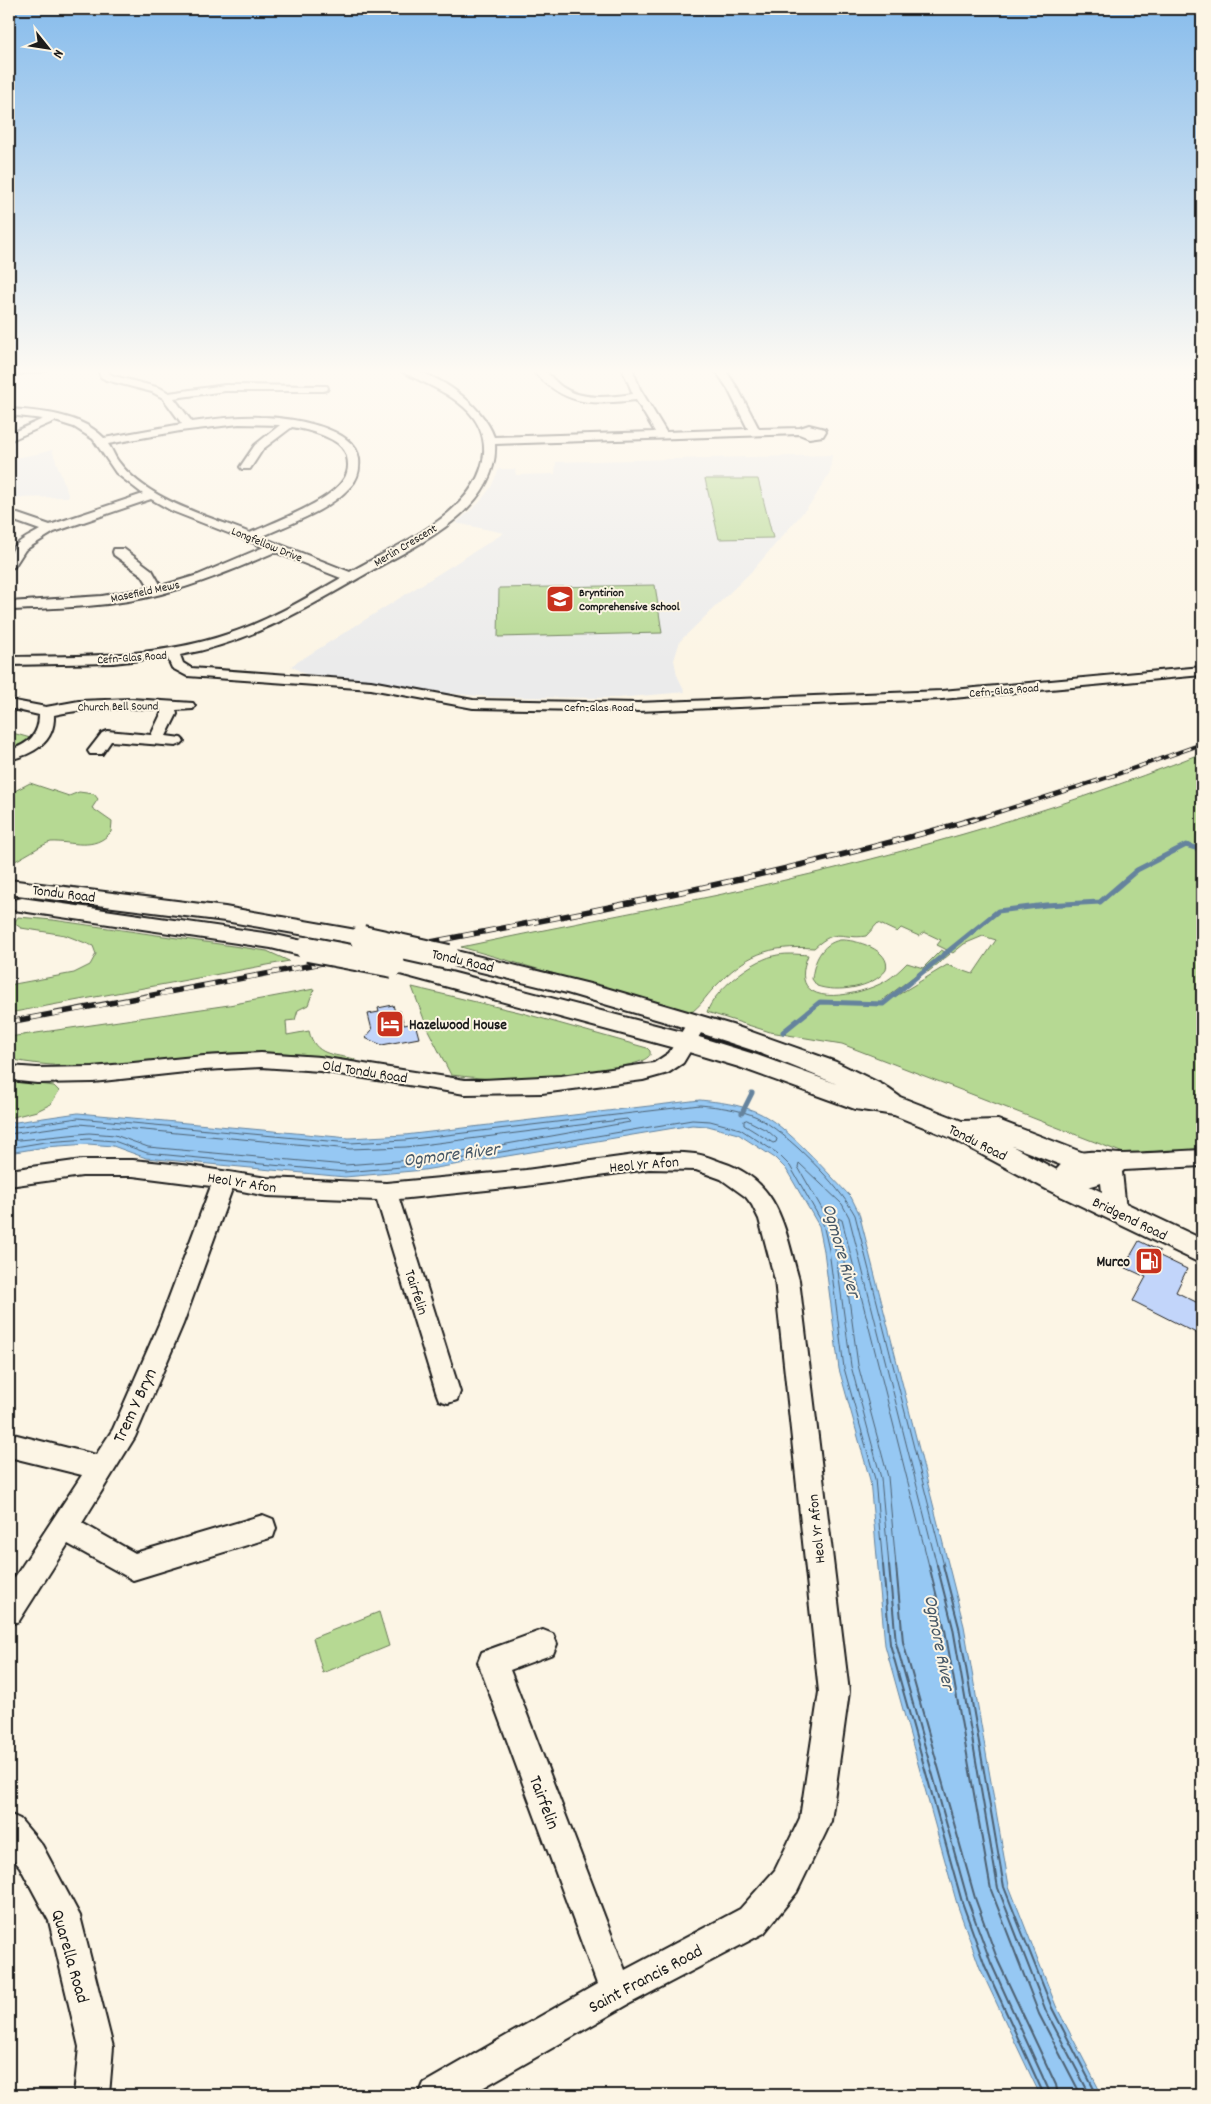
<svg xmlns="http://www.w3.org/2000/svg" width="1211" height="2104" font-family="Dekko,sans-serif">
	<rect width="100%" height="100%" fill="#fcf5e5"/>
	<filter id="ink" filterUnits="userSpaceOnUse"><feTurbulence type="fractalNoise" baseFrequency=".02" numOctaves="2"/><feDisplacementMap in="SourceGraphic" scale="10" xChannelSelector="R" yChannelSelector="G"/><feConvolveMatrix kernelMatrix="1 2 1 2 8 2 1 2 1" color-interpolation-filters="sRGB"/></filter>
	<g filter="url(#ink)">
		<g fill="#ebebeb">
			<polygon points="52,450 69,497 9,498 9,459 37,454"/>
			<polygon points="832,455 830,472 812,502 753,570 680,641 674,660 677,675 685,692 618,698 490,697 446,693 370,680 305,674 291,666 504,533 456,523 479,503 491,487 499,469 515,469 516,475 555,474 556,462"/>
		</g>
		<g fill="#b6d993" stroke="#697a58">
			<polygon points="705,479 758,479 773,538 719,539"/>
			<polygon points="655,585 662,633 498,637 499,588"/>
			<polygon points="9,732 34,739 16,750 9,752"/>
			<path d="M 1202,753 L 1202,1151 L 1131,1156 L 842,1044 L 770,1032 L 707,1012 C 715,990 750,962 773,956 C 784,953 796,954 808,955 C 786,1009 850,998 880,984 C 891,979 899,971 907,963 L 923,968 L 941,950 L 950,954 L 928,972 L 921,971 L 879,1003 L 883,1004 L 947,965 L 973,974 L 996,940 L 983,936 L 964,944 L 953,953 L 937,945 L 941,940 L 924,932 L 919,936 L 901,928 L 897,932 L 878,923 L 866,936 C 842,940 838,926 814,948 C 768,945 746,954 714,988 C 705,997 700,1007 690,1013 L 461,947 C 546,929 632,913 718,895 C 881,860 1047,815 1202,753 Z"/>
			<path d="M 30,783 L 69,796 L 79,792 L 94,794 L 98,799 L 92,808 L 112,822 L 111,832 C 94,852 72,841 51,842 C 44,843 19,860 9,864 L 9,794 Z"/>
			<polygon points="18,917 53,920 267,951 289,961 9,1013 9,985 74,973 90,965 96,954 93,946 65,935 21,928 14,923"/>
			<path d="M 840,940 C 855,939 892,950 886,970 C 873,988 837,993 817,986 L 812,979 C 814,961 821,944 840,940 Z"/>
			<path d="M 412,987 L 519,1012 L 647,1048 L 650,1051 C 650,1054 651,1055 648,1057 C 634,1071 528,1078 505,1079 C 487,1079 469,1077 451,1075 L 428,1030 Z"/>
			<path d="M 314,989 L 308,1005 L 298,1010 L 295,1020 L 286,1021 L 287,1035 L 309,1031 C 315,1056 333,1054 355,1059 L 354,1061 C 320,1056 286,1052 252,1052 C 170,1054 90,1077 9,1059 L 9,1037 L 229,1005 Z"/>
			<polygon points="9,1080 54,1086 59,1091 51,1104 37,1111 9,1118"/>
			<polygon points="379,1612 389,1646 323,1673 313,1638"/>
		</g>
		<path fill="#96c8f3" stroke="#65839d" d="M 700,1100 C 719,1102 738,1104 757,1112 C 786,1124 828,1174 851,1197 L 859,1213 L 964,1626 L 1009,1886 L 1056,2006 L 1102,2095 L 1040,2095 L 980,1968 L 957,1904 L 885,1645 L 870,1480 L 839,1369 L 824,1251 L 819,1226 L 786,1169 L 775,1158 L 738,1134 L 708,1126 L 692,1125 L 424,1170 L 345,1177 L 146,1158 L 113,1146 L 88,1144 L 45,1147 L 9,1153 L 9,1123 L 78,1113 L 349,1138 L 405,1135 Z"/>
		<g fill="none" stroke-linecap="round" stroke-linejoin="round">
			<g stroke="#4d6172" stroke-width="1">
				<polygon points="747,1120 768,1131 777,1139 776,1142 773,1143 744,1125 744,1121"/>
				<path d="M 9,1128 L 78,1118 L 350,1143 L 405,1140 L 700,1105 C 719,1107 739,1109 757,1117 C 787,1133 839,1185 855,1215 L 944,1566"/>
				<polyline points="9,1134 79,1124 350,1149 406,1147 627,1119 630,1122 423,1159 345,1165 148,1147 115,1135 89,1133 9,1141"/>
				<polyline points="9,1148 45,1142 89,1139 114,1141 147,1153 345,1172 424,1165 692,1120 710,1121 740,1129 777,1153 790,1166 823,1224 829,1250 844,1368 875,1479 883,1566"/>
				<polyline points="889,1566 881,1478 851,1366 835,1249 829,1221 798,1167 799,1163 842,1204 849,1217 937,1566"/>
				<polyline points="896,1566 888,1477 858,1365 838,1218 842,1220 929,1566"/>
			</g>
			<g stroke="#4d6172" stroke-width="2">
				<polyline points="883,1565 890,1644 962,1902 985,1966 1044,2095"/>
				<polyline points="889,1565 896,1643 968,1901 991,1963 1051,2095"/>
				<polyline points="896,1565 903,1642 975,1898 998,1961 1056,2085 1058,2095"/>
				<polyline points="929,1565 945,1630 991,1890 1039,2014 1081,2095"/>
				<polyline points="937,1565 953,1628 998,1888 1046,2011 1090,2095"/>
				<polyline points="943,1565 959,1627 1004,1887 1052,2008 1097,2095"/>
			</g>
			<g stroke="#65839d" stroke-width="5">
				<polyline points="783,1032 820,1002 883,1004 998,911 1046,905 1100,902 1137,870 1186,845 1202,850"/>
				<polyline points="742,1113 752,1093"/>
			</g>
		</g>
		<g fill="#c2d5fa" stroke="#1c1c1c">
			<polygon points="393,1005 395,1012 400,1011 404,1025 415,1023 419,1038 382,1045 365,1038 372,1030 368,1014 379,1012 378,1008"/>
			<polygon points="1139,1241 1160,1251 1158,1255 1187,1269 1176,1292 1202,1305 1202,1336 1133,1301 1146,1277 1124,1267"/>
		</g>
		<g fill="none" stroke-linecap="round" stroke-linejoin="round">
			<defs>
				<g id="minor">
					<polygon points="16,368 49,368 44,371 9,375 9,369"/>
					<path d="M 97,368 L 107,368 L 109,373 L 114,376 L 160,388 L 169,393 L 225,385 L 327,386 L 328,388 L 327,390 L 323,391 L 225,391 L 174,398 L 192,422 C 215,419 238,416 260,417 C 286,417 355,426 359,459 C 360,470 358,479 350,487 C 327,512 291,523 261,537 L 350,572 C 394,546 480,513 484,453 C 485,438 479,423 469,412 C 456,398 438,389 421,381 C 414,377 404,374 398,368 C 432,368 483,404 494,437 L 655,432 L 636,400 C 588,405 565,406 530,368 L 542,368 C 549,374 555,382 562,387 C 583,401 610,397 633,394 L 622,368 L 632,368 L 640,389 L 666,432 L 748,429 L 728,389 L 714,368 L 724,368 L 738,389 L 759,429 L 800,428 L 809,425 L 825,429 L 826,431 L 823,436 L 809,438 L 799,434 L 495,444 C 499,511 412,547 364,575 C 305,609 249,643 180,655 L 183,663 L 191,668 L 371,681 L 473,700 L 638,703 L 942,691 L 1202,667 L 1202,675 L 942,699 L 638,711 L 473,708 L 371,689 L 187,676 L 172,668 L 167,657 L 113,663 L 9,665 L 9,657 C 82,656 158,658 228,634 C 268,621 305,599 341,578 L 275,552 C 238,568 200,584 161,594 C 112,607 59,608 9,610 L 9,602 L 102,596 L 150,588 L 142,575 L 114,555 L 113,552 L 114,549 L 124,549 L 152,570 L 161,586 L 198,575 L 264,547 L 172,511 L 151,499 L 54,532 L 25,550 L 14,567 L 9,568 C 9,543 21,541 40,530 L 9,519 L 9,511 L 50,525 L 143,494 L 116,473 L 93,439 L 74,427 L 55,421 L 9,441 L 9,434 L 43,419 L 9,415 L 9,409 C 40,411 81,414 104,438 L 182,424 L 163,398 L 152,392 L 106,380 L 101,377 ZM 239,424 L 280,425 L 255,445 L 240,467 L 242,469 L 250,469 L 263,449 L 292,427 C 308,430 344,438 347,457 C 349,465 348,473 344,479 C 330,502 274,522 250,533 C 206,515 148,501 118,461 C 114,456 112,449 108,444 L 180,431 Z"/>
					<path d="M 131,699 L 193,703 L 195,706 L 193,709 L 176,710 L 177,714 L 166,736 L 181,738 L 184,741 L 181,744 L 176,746 L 111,741 L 102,754 L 90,754 L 88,751 L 102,733 L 107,731 L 151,735 L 161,714 L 161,709 C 125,707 89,707 54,715 C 55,743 33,754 9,760 L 9,750 C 28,745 39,735 39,715 L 9,708 L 9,700 L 46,707 L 79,701 Z"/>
					<polygon points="697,1016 704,1018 707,1023 683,1063 668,1073 643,1080 542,1093 465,1094 320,1071 261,1067 204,1070 93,1082 37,1083 9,1080 9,1066 37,1068 93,1067 204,1056 261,1053 320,1057 465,1080 484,1080 561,1076 654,1063 669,1053 690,1018"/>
					<path d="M 1202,1150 L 1202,1166 L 1124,1170 L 1122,1172 L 1126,1210 L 1123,1216 L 1115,1219 L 1107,1216 L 1104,1210 L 1101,1183 C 1086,1188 1066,1194 1050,1189 L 1047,1183 C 1052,1174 1064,1159 1074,1155 C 1090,1149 1104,1153 1120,1154 C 1147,1154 1175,1151 1202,1150 Z"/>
					<path d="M 649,1153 C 664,1153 680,1152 695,1154 C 704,1155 713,1159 721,1162 C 780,1181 784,1227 799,1280 L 849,1692 L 831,1821 L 826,1832 L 797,1892 L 764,1933 L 629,2004 L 470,2095 L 419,2095 L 424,2083 L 597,1984 L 478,1662 L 482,1652 L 543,1630 L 553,1634 L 557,1644 L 553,1654 L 510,1670 L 625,1970 L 740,1909 L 775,1870 L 800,1818 L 819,1692 L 775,1280 L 759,1219 L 752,1205 L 746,1197 L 721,1179 L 696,1170 L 649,1169 L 526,1186 L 399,1199 L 460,1392 L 457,1400 L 448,1403 L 439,1400 L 436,1392 L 377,1200 L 267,1196 L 232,1189 L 183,1324 L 135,1437 L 82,1523 L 135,1553 L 263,1515 L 273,1519 L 276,1528 L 273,1537 L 133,1580 L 68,1544 L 19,1621 L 9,1625 L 9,1586 L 82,1475 L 9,1457 L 9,1433 L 96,1455 L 113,1429 L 159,1324 L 211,1186 L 133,1176 L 82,1176 L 9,1186 L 9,1170 L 82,1160 L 133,1160 L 191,1166 L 267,1178 L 386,1183 L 526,1170 Z"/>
					<polygon points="9,1814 20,1819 42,1845 80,1916 113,2047 109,2095 74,2095 79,2047 49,1921 20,1867 9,1854"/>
				</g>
				<g id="major">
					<polygon points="9,880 225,907 362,931 370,933 373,938 370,943 362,945 225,921 9,894"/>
					<polygon points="22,898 271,934 316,944 320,949 316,954 308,957 271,948 14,910 11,905 14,900"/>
					<polygon points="448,949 606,988 732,1025 836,1062 883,1085 900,1097 962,1121 998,1120 1089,1155 1092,1162 1089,1169 1079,1172 1012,1146 1068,1176 1202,1239 1202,1264 1048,1190 951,1138 894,1115 855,1109 739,1067 682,1050 385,970 381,965 385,960 393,957 686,1033 757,1055 837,1084 752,1050 676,1025 567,993 440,962 436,957 440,952"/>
				</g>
			</defs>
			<use href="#minor" stroke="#1c1c1c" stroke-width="4"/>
			<use href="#major" stroke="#1c1c1c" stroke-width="4"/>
			<use href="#minor" fill="#fcf5e5" fill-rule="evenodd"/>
			<use href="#major" fill="#fcf5e5" fill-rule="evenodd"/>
			<defs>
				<polyline id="rail-far1" points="970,821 1112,776 1202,744"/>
				<path id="rail" d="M 9,1022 C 163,994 318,964 472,934 C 641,902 809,867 974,819"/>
			</defs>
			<use href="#rail-far1" stroke="#1c1c1c" stroke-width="4"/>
			<use href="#rail" stroke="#1c1c1c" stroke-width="5.5"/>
			<use href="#rail-far1" stroke="#fcf5e5" stroke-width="2.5" stroke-dasharray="8" stroke-linecap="butt"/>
			<use href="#rail" stroke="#fcf5e5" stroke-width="4" stroke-dasharray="11" stroke-linecap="butt"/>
			<defs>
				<g id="major-bridge">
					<polyline points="362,938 448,957"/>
					<polyline points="308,949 393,965"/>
				</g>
			</defs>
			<use href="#major-bridge" stroke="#1c1c1c" stroke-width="28" stroke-linecap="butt"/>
			<use href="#major-bridge" stroke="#fcf5e5" stroke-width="24"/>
		</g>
	</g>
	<linearGradient id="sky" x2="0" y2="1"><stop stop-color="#87bcec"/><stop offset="0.56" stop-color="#fefaf3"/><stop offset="1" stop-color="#fefaf3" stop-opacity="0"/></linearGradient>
	<rect width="1211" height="663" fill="url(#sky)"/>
	<defs>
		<symbol id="school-square" viewBox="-11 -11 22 22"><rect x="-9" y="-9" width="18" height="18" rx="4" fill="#c8321e" stroke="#fcf5e5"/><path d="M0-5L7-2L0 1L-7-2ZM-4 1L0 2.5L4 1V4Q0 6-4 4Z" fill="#fff"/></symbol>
		<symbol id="hotel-square" viewBox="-11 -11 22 22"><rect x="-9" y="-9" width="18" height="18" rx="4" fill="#c8321e" stroke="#fcf5e5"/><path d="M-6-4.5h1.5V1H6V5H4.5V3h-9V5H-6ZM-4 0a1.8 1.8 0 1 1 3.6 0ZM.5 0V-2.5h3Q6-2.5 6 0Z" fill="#fff"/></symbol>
		<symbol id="fuel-square" viewBox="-11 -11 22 22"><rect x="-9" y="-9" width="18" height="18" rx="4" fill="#c8321e" stroke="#fcf5e5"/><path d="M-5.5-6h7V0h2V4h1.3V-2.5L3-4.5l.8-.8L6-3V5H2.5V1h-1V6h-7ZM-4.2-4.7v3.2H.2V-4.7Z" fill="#fff"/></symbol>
	</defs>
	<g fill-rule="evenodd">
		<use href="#school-square" x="544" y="583" width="32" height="32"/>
		<use href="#hotel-square" x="374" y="1008" width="32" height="32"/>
		<use href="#fuel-square" x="1133" y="1245" width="32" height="32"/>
	</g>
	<g text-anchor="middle" stroke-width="4" stroke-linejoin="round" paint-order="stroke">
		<g font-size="12" fill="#1c1c1c" stroke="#fcf5e5">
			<text transform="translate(267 544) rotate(22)" y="4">Longfellow Drive</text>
			<text transform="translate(405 545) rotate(-31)" y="4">Merlin Crescent</text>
			<text transform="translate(145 591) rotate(-12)" y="4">Masefield Mews</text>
			<text transform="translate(132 657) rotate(-4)" y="4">Cefn-Glas Road</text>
			<text transform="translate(1004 690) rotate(-5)" y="4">Cefn-Glas Road</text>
			<text transform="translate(118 706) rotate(-1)" y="4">Church Bell Sound</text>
			<text x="599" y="711">Cefn-Glas Road</text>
		</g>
		<g font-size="12" font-weight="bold" fill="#1c1c1c" stroke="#fcf5e5" text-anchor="start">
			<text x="579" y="596">Bryntirion<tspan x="579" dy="14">Comprehensive School</tspan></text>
		</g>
		<g font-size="15" fill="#1c1c1c" stroke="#fcf5e5">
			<text transform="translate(64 893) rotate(7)" y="5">Tondu Road</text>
			<text transform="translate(463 960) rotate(13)" y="5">Tondu Road</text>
			<text transform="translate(365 1071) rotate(9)" y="5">Old Tondu Road</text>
			<text transform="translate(978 1142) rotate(27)" y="5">Tondu Road</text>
			<text transform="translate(644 1164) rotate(-5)" y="5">Heol Yr Afon</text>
			<text transform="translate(242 1182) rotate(9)" y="5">Heol Yr Afon</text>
			<text transform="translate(1130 1218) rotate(26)" y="5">Bridgend Road</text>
			<text transform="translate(417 1292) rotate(72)" y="5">Tairfelin</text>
			<text transform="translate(816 1529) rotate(-96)" y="5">Heol Yr Afon</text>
		</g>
		<g font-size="15" font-weight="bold" fill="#1c1c1c" stroke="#fcf5e5" text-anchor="start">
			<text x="409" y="1029">Hazelwood House</text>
			<text x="1130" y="1266" text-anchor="end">Murco</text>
		</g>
		<g font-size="18" fill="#1c1c1c" stroke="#fcf5e5">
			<text transform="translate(134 1405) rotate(-65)" y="6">Trem Y Bryn</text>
			<text transform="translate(545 1802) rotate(69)" y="6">Tairfelin</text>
			<text transform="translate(71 1956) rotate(74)" y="6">Quarella Road</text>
			<text transform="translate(645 1978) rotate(-28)" y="6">Saint Francis Road</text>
		</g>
		<g font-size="19" font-style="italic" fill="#475867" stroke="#fcf5e5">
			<text transform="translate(451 1153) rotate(-7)" y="7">Ogmore River</text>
			<text transform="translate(843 1250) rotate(74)" y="7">Ogmore River</text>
			<text transform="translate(941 1642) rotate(79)" y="7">Ogmore River</text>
		</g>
	</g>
	<rect width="1211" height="2104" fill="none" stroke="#fcf5e5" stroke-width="30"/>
	<rect x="15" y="15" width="1181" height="2074" fill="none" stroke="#1c1c1c" stroke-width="2" filter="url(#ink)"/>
	<g transform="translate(48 48) rotate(120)" stroke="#fcf5e5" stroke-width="4" paint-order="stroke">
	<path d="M0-4L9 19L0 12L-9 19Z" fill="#1c1c1c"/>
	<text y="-8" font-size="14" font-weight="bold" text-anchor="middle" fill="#1c1c1c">N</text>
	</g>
</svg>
